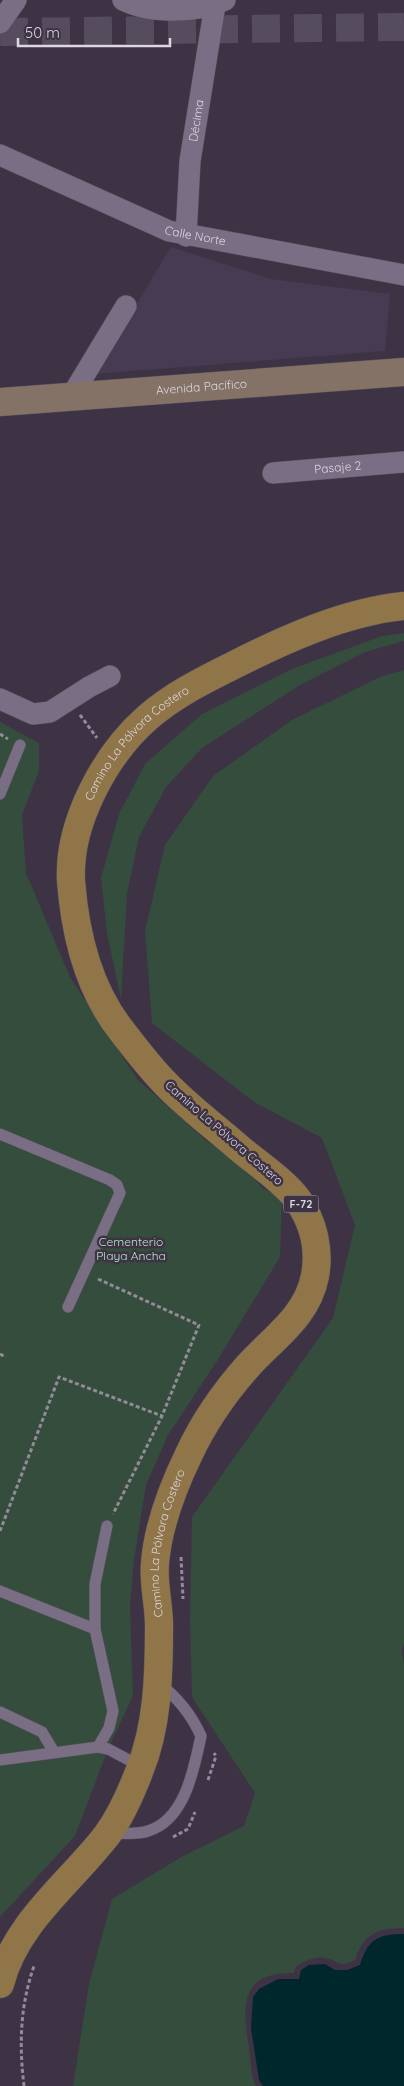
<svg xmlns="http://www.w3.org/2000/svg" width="404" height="2086" font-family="Quicksand,sans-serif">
	<rect width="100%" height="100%" fill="#3d3345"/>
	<polygon fill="#473b53" points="171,247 271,279 390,294 385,351 94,374"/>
	<g fill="#354d3c">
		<polygon points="404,633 404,641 365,652 300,685 202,748 166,787 139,837 127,894 121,999 107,933 101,878 119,814 145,764 202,714 292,669 382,636"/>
		<path d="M 404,670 L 404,1644 L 402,1650 L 404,1665 L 404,1928 C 378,1928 363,1934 355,1960 C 336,1969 340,1960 325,1958 C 314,1956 305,1961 296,1967 L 294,1973 C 240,1972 242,2005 249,2048 C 251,2060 250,2075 256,2086 L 73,2086 L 89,1984 L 112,1899 L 183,1856 L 244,1826 L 255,1793 L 192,1697 L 190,1620 L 192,1517 L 333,1318 L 355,1225 L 322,1138 L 254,1102 L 152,1023 L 145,931 L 165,845 L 213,776 L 292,720 L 380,677 Z"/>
		<polygon points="0,722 39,743 39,771 22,815 26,873 70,977 138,1080 209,1143 239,1159 262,1188 282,1198 280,1257 217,1361 168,1435 146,1485 134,1560 130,1606 133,1696 108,1749 75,1836 0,1917"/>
	</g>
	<path fill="#00272c" d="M 404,1934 L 404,2086 L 263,2086 L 259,2080 L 251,2028 L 253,1997 L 259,1989 L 278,1979 L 299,1979 L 301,1970 L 309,1965 L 325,1964 L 335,1970 L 347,1970 L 360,1965 C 368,1939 378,1934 404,1934 Z"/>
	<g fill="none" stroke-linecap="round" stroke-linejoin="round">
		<polyline stroke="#554c5d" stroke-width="28" stroke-dasharray="28 14" stroke-linecap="butt" points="0,32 404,27"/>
		<defs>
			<g id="lane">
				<polyline points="0,794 20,745"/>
				<polyline points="0,1134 110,1180 117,1185 120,1193 68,1307"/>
				<polyline points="0,1591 95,1629"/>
				<polyline points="0,1712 42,1732 54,1752"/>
				<polyline points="98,1747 109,1728 113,1711 95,1629 95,1584 107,1526"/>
				<polyline points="0,1760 98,1747 108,1749 142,1767"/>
				<path d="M 110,1833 C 122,1833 137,1835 148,1831 C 185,1820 194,1769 201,1736 C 191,1714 178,1698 160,1684"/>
			</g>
			<g id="street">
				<path d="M 123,0 C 151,14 198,13 225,0"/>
				<polyline points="0,23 16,0"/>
				<path id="s1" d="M 0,155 L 169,231 L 404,275"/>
				<path id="s2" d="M 186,236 L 190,161 L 215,5"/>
				<polyline points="71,397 126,306"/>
				<path id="s3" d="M 273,473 L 404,462"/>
				<polyline points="0,699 33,714 50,712 89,687 110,676"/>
			</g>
			<g id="secondary">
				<path id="s4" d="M 0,402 L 404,372"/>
			</g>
			<g id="primary">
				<path id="s5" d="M 0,1984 C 15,1923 70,1883 107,1835 C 120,1817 131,1793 139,1772 C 158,1726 159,1674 159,1625 C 159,1604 153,1584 155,1563 C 158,1526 173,1487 189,1454 C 204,1422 224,1393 248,1366 C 274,1337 307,1317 315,1276 C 320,1249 313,1222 298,1200 C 284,1181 258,1164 239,1148 C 215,1127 188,1107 166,1084 C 150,1068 134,1047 121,1030 C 88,988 75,933 71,881 C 68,823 105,755 147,718 C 172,696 200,682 230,667 C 283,640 344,612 404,606"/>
			</g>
		</defs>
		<use href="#lane" stroke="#58505e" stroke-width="12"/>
		<use href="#street" stroke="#58505e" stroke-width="22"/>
		<use href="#secondary" stroke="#58505e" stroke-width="29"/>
		<use href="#primary" stroke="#58505e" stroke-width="29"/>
		<g stroke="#928b99" stroke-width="3" stroke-dasharray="4 2.5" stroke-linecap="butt">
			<polyline points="80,715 97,738"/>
			<polyline points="0,734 8,739"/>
			<polyline points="98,1279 199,1325 162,1416 113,1514"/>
			<polyline points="0,1354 6,1357"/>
			<polyline points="0,1531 59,1377 162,1416"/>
			<polyline points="181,1557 183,1599"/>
			<polyline points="208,1780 216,1756 214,1753"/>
			<polyline points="173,1837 188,1829 195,1812"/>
			<path d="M 24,2086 C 19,2045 20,2006 34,1966"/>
		</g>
		<use href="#lane" stroke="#796e83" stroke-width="11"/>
		<use href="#street" stroke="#796e83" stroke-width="21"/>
		<use href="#secondary" stroke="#847266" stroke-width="28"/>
		<use href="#primary" stroke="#907549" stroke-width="28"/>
	</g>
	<g text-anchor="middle" stroke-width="5" stroke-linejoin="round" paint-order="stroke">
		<rect fill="#3d3345" stroke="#aca6b3" stroke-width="1" x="283.5" y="1195.5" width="35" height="17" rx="4"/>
		<g font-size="11" font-weight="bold" fill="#dcd7e2">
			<text x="301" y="1208">F-72</text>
		</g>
		<g font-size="12" fill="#dcd7e2" stroke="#3d3345">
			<text dy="4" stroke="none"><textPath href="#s2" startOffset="116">Décima</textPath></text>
			<text dy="4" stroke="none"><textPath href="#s1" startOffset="212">Calle Norte</textPath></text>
			<text dy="4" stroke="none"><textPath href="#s4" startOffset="202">Avenida Pacífico</textPath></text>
			<text dy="4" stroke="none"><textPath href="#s3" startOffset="65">Pasaje 2</textPath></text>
			<text dy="4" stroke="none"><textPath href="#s5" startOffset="1448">Camino La Pólvora Costero</textPath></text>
			<text transform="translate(224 1133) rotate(41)" y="4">Camino La Pólvora Costero</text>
			<text dy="4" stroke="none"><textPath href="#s5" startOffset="489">Camino La Pólvora Costero</textPath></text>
		</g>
		<g font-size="12" fill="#b3e8c3" stroke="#3d3345">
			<text x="131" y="1246">Cementerio<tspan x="131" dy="14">Playa Ancha</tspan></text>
		</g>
	</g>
	<path d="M18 38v8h152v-8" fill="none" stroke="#dcd7e2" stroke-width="2.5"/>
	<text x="25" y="38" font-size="15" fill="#dcd7e2" stroke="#3d3345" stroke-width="4" paint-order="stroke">50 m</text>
</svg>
